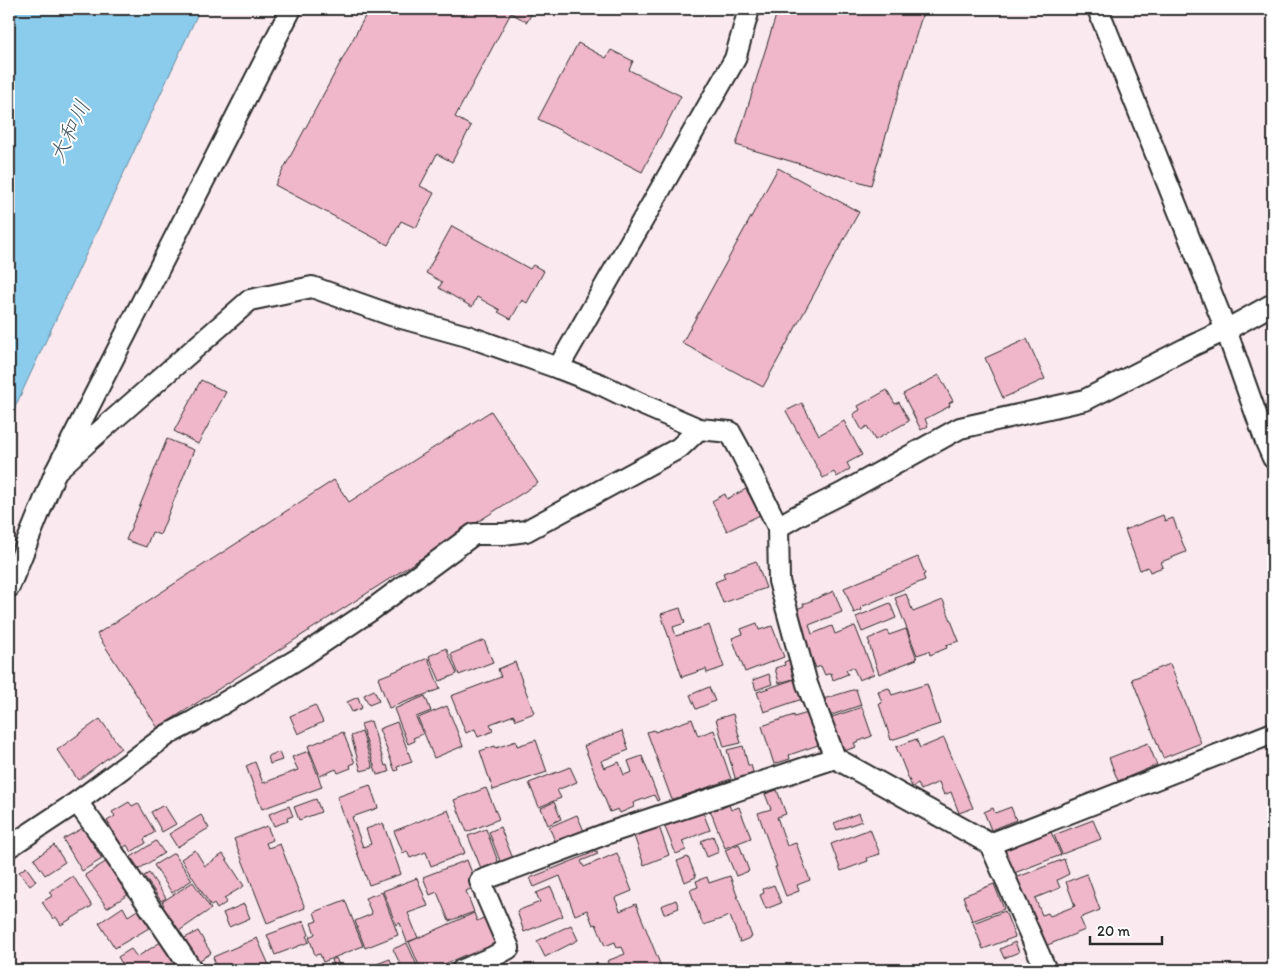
<svg xmlns="http://www.w3.org/2000/svg" width="1282" height="979" font-family="Itim,'Klee One',sans-serif">
	<rect width="100%" height="100%" fill="#fae9ef"/>
	<filter id="ink" filterUnits="userSpaceOnUse"><feTurbulence type="fractalNoise" baseFrequency=".02" numOctaves="2"/><feDisplacementMap in="SourceGraphic" scale="10" xChannelSelector="R" yChannelSelector="G"/><feConvolveMatrix kernelMatrix="1 2 1 2 8 2 1 2 1" color-interpolation-filters="sRGB"/></filter>
	<g filter="url(#ink)">
		<polygon fill="#8bcbec" stroke="#658b9f" points="9,9 200,9 9,420"/>
		<g fill="#f0b7cb" stroke="#2b2b2b">
			<polygon points="369,9 534,9 527,22 511,13 455,117 471,126 452,162 437,154 420,186 434,193 416,228 401,221 388,245 275,185"/>
			<polygon points="778,9 924,9 871,185 736,145"/>
			<polygon points="578,43 606,58 611,50 633,61 629,70 681,96 642,172 538,119"/>
			<polygon points="778,168 859,212 763,387 682,343"/>
			<polygon points="452,226 530,269 533,265 544,271 527,303 522,300 511,319 498,312 500,310 477,297 472,307 439,288 442,282 426,273"/>
			<polygon points="1027,339 1045,379 1003,398 985,358"/>
			<polygon points="939,375 953,401 949,403 950,406 925,419 928,426 921,430 903,394"/>
			<polygon points="201,380 226,392 198,444 174,431"/>
			<polygon points="887,390 895,404 899,402 909,421 875,440 867,426 862,430 853,414 860,410 858,406"/>
			<polygon points="802,403 819,435 844,421 862,455 847,463 850,469 837,477 834,472 823,478 786,411"/>
			<polygon points="491,411 538,483 158,728 97,634 334,480 349,502"/>
			<polygon points="167,439 194,450 160,535 152,532 146,547 126,540"/>
			<polygon points="746,489 760,515 727,531 712,501 725,494 727,499"/>
			<polygon points="1163,515 1165,521 1173,518 1186,552 1161,562 1163,567 1150,572 1148,567 1140,570 1125,530"/>
			<polygon points="918,557 925,574 923,575 925,580 861,607 862,610 854,613 844,588"/>
			<polygon points="756,561 766,588 723,603 715,582 725,578 723,573"/>
			<polygon points="834,591 842,612 809,625 812,634 832,626 835,634 855,626 874,674 859,680 853,667 846,670 848,674 833,680 831,673 825,675 821,666 816,668 792,611 804,606 803,604"/>
			<polygon points="906,594 913,612 943,600 959,641 946,645 947,648 930,655 929,651 917,655 895,598"/>
			<polygon points="890,603 896,618 862,632 856,617"/>
			<polygon points="680,608 685,623 673,627 676,636 709,625 724,667 707,673 706,669 682,677 661,614"/>
			<polygon points="757,623 759,630 772,626 784,657 745,672 732,638 743,634 741,629"/>
			<polygon points="906,629 917,659 879,674 869,644 870,644 868,639 887,631 889,635"/>
			<polygon points="484,640 493,662 459,675 451,654"/>
			<polygon points="446,648 457,674 440,681 429,656"/>
			<polygon points="428,658 440,689 389,708 378,678"/>
			<polygon points="794,658 800,677 779,683 775,668 785,665 784,662"/>
			<polygon points="515,662 534,713 516,720 514,715 490,724 493,731 478,737 475,729 466,733 451,696 501,677 498,669"/>
			<polygon points="1170,664 1201,743 1163,758 1132,679"/>
			<polygon points="769,674 772,684 756,690 753,680"/>
			<polygon points="801,677 808,697 764,712 757,692"/>
			<polygon points="927,684 940,724 891,740 879,704 882,703 878,691 889,688 892,695"/>
			<polygon points="709,687 715,701 696,709 690,695"/>
			<polygon points="856,689 861,705 826,717 820,700"/>
			<polygon points="374,690 379,701 369,705 364,695"/>
			<polygon points="425,696 431,711 416,717 423,734 413,738 415,741 408,744 394,709"/>
			<polygon points="358,697 362,708 352,712 347,702"/>
			<polygon points="315,705 323,722 298,734 290,716"/>
			<polygon points="447,706 463,746 434,758 418,718"/>
			<polygon points="862,707 872,736 854,743 856,747 838,753 826,719"/>
			<polygon points="808,713 818,745 789,755 790,759 774,764 762,726 794,715 794,717"/>
			<polygon points="733,714 741,743 724,747 716,719"/>
			<polygon points="100,719 121,748 78,780 57,750"/>
			<polygon points="692,719 698,736 714,730 731,779 672,800 647,732 654,730 655,732"/>
			<polygon points="371,721 385,766 387,765 389,772 377,775 361,724"/>
			<polygon points="397,722 412,762 397,767 398,770 395,771 379,729"/>
			<polygon points="622,731 629,750 601,761 604,768 619,762 624,775 632,772 628,761 642,756 659,800 657,801 654,795 633,803 634,807 620,813 618,809 610,812 584,746"/>
			<polygon points="343,732 355,763 350,765 351,768 338,773 336,769 320,776 308,746"/>
			<polygon points="362,732 373,768 361,771 351,736"/>
			<polygon points="944,738 973,808 959,813 951,792 944,795 939,782 921,790 918,784 912,787 896,747 916,739 920,748"/>
			<polygon points="536,740 547,772 493,790 480,751 495,746 496,748 516,741 517,746"/>
			<polygon points="1148,743 1157,765 1118,781 1109,758"/>
			<polygon points="743,746 748,765 751,765 754,775 736,781 727,750"/>
			<polygon points="309,751 322,787 262,809 246,766 255,762 263,783 298,770 292,757"/>
			<polygon points="279,752 282,760 270,764 268,756"/>
			<polygon points="570,767 577,782 557,790 561,798 539,807 529,783"/>
			<polygon points="370,785 378,808 352,817 363,847 371,844 366,829 383,823 401,874 369,885 337,797"/>
			<polygon points="486,788 499,819 467,832 454,800"/>
			<polygon points="777,790 786,814 777,817 787,846 796,843 810,880 797,885 799,891 786,896 775,867 777,867 758,813 771,809 765,794"/>
			<polygon points="316,799 321,812 299,820 294,807"/>
			<polygon points="129,802 132,806 138,803 155,832 144,839 146,843 131,852 127,845 123,848 107,821 115,816 112,812"/>
			<polygon points="554,802 561,819 548,825 541,808"/>
			<polygon points="164,805 176,824 162,832 151,812"/>
			<polygon points="729,805 731,810 739,807 751,838 725,848 710,810 719,806 720,809"/>
			<polygon points="289,806 293,816 287,818 288,821 274,826 269,814"/>
			<polygon points="1011,807 1016,820 991,830 984,812 993,808 995,813"/>
			<polygon points="448,810 465,853 431,866 426,852 410,858 407,851 403,853 394,831"/>
			<polygon points="702,810 710,830 682,841 686,850 676,854 664,825"/>
			<polygon points="859,813 862,821 837,830 834,823"/>
			<polygon points="201,815 209,828 177,847 169,834"/>
			<polygon points="577,815 584,831 556,843 549,827"/>
			<polygon points="1093,820 1101,839 1062,854 1054,835"/>
			<polygon points="658,824 669,855 644,865 633,833"/>
			<polygon points="267,826 273,840 266,843 268,848 280,844 305,908 267,923 234,839"/>
			<polygon points="500,827 514,861 502,866 489,832"/>
			<polygon points="83,828 102,859 82,871 63,839"/>
			<polygon points="486,829 500,867 483,873 468,836"/>
			<polygon points="870,829 880,854 867,858 868,861 841,871 831,844"/>
			<polygon points="1051,832 1061,855 1009,875 1000,852 1016,846 1014,842 1028,836 1029,841"/>
			<polygon points="713,836 719,852 707,857 701,841"/>
			<polygon points="156,841 164,853 139,869 131,857"/>
			<polygon points="739,844 749,871 736,876 725,850"/>
			<polygon points="54,845 65,862 45,875 34,859"/>
			<polygon points="195,850 205,866 223,854 244,886 224,898 227,902 217,909 214,904 211,906 181,859"/>
			<polygon points="597,851 598,854 581,861 584,867 617,853 632,891 615,898 620,911 636,904 662,969 658,970 611,970 607,961 625,954 622,947 617,948 615,942 605,946 596,924 593,925 587,910 575,915 560,876 534,887 530,878"/>
			<polygon points="174,853 192,880 172,893 154,865"/>
			<polygon points="688,857 696,877 685,882 677,861"/>
			<polygon points="1064,859 1069,874 1057,880 1060,888 1035,898 1042,915 1048,913 1050,916 1075,906 1066,882 1087,874 1100,910 1080,918 1085,930 1040,948 1013,879"/>
			<polygon points="467,860 477,886 466,891 474,912 449,921 437,892 430,895 423,877"/>
			<polygon points="107,861 129,894 107,908 85,875"/>
			<polygon points="26,867 36,881 30,886 19,872"/>
			<polygon points="149,873 166,898 161,901 144,876"/>
			<polygon points="73,876 92,906 61,925 56,917 53,919 42,902 52,896 49,892"/>
			<polygon points="730,876 752,937 740,942 730,916 703,925 690,890 698,887 696,881 707,877 709,883"/>
			<polygon points="417,878 428,906 408,913 418,938 407,942 400,923 396,925 383,891"/>
			<polygon points="193,882 211,909 176,933 159,908 164,905 162,902"/>
			<polygon points="994,884 1004,909 972,921 963,896"/>
			<polygon points="774,885 781,903 766,909 760,895 764,893 763,889"/>
			<polygon points="551,887 563,916 524,932 517,911 540,902 536,893"/>
			<polygon points="382,892 398,935 365,948 355,921 372,914 365,898"/>
			<polygon points="345,900 363,946 323,962 320,954 315,955 309,937 315,934 311,923 317,921 314,912"/>
			<polygon points="676,900 679,908 664,914 661,906"/>
			<polygon points="244,904 250,918 229,927 223,913"/>
			<polygon points="123,907 128,916 142,907 154,925 115,948 99,923"/>
			<polygon points="1005,911 1015,937 983,949 973,923"/>
			<polygon points="474,913 477,921 488,916 501,946 467,961 465,955 431,970 421,970 409,942"/>
			<polygon points="304,921 309,935 306,936 309,942 275,955 267,935"/>
			<polygon points="571,925 578,940 545,957 537,941"/>
			<polygon points="198,931 211,953 197,962 183,939"/>
			<polygon points="257,938 269,965 257,970 211,970 217,968 213,957"/>
			<polygon points="164,940 181,967 175,970 126,970 118,957 131,949 137,957"/>
			<polygon points="1015,942 1019,952 1004,958 1000,949"/>
			<polygon points="407,943 419,970 403,970 393,949"/>
			<polygon points="336,958 341,970 335,970 331,960"/>
			<polygon points="390,959 394,970 361,970"/>
		</g>
		<g fill="none" stroke-linecap="round" stroke-linejoin="round">
			<defs>
				<g id="street">
					<polyline points="1098,9 1226,330 1266,442 1273,458"/>
					<polyline points="558,368 735,59 749,9"/>
					<polyline points="56,471 90,440 250,300 312,287 391,315 467,336 558,368 602,385 639,403 699,429 730,432 742,454 778,527 779,581 807,684 835,758 990,844 1046,970"/>
					<polyline points="778,527 797,516 841,494 960,428 1085,400 1185,349 1226,330 1273,304"/>
					<polyline points="9,587 56,471 291,9"/>
					<polyline points="77,802 102,836 192,970"/>
					<polyline points="990,844 1273,733"/>
					<polyline points="9,847 77,802 167,735 192,722 301,657 370,611 474,534 504,534 526,531 679,448 699,429"/>
					<polyline points="462,970 493,957 509,948 480,881 608,833 835,758"/>
				</g>
			</defs>
			<use href="#street" stroke="#2b2b2b" stroke-width="24"/>
			<use href="#street" stroke="#fff" stroke-width="20"/>
		</g>
	</g>
	<g text-anchor="middle" stroke-width="4" stroke-linejoin="round" paint-order="stroke">
		<g font-size="22" font-style="italic" fill="#485b65" stroke="#fff">
			<text transform="translate(69 131) rotate(-64)" y="8">大和川</text>
		</g>
	</g>
	<rect width="1282" height="979" fill="none" stroke="#fff" stroke-width="30"/>
	<rect x="15" y="15" width="1252" height="949" fill="none" stroke="#2b2b2b" stroke-width="2" filter="url(#ink)"/>
	<path d="M1090 936v8h72v-8" fill="none" stroke="#2b2b2b" stroke-width="2.5"/>
	<text x="1097" y="936" font-size="15" fill="#2b2b2b" stroke="#ffffff" stroke-width="4" paint-order="stroke">20 m</text>
</svg>
